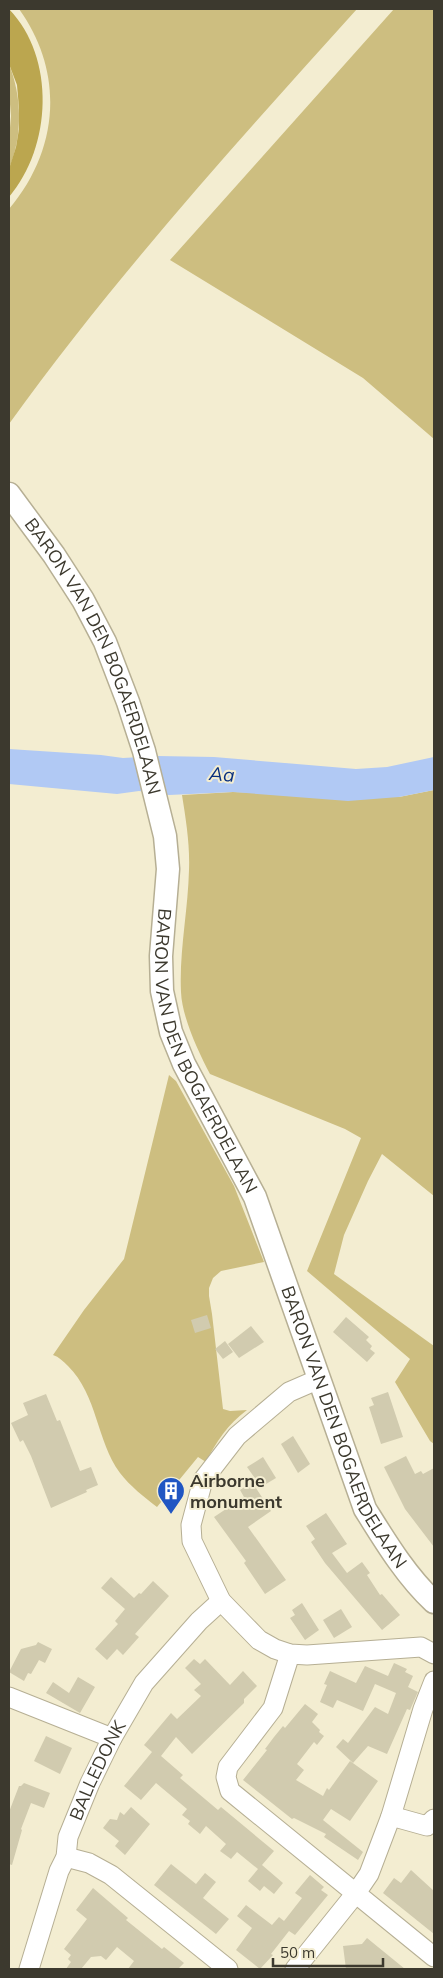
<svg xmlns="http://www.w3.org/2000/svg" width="443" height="1978" font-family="Mulish,sans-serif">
	<rect width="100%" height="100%" fill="#f3edd1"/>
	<g fill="#cdbe80">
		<path d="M 19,9 L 357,9 C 236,143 115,277 9,424 L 9,209 C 59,150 65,73 19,9 Z"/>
		<polygon points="394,9 434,9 434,439 363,378 170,260"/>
		<path d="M 9,64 C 22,98 23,134 9,169 L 9,139 L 11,116 L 9,92 Z"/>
		<path d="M 434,790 L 434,1196 L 382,1154 L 368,1181 L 344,1235 L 334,1274 L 434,1346 L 434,1444 L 430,1441 L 395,1382 L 410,1359 L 307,1271 L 361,1138 L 345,1129 L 210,1074 C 198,1051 182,1017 181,992 C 179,952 188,911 189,870 C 190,845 186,820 182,795 L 233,792 L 399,797 Z"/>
		<path d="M 169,1075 L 176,1081 L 234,1186 L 264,1262 L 221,1271 L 213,1278 L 209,1288 L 209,1296 L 212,1314 L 223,1409 L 230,1411 L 247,1410 C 228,1424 216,1442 206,1462 L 198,1457 L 157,1507 C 144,1497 130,1486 120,1473 C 96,1440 98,1396 68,1366 C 63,1361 59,1357 53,1355 L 84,1310 L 124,1259 Z"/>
	</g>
	<path fill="#bba64f" d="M 9,9 C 56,58 52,147 9,197 L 9,169 L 16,147 L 19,129 L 19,108 L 17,85 L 9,64 Z"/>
	<polygon fill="#b1c9f4" points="9,749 101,755 123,758 158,756 214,757 356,769 387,767 434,757 434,790 399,797 348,801 233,792 169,795 139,791 117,794 9,784"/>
	<g fill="#d1cbaf">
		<polygon points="207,1315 211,1328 195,1333 191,1320"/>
		<polygon points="346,1317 369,1337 366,1340 372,1346 370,1349 375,1353 367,1362 333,1332"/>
		<polygon points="251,1326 264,1342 239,1358 228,1344"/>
		<polygon points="225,1341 233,1352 223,1359 215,1349"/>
		<polygon points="388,1392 403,1437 381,1444 369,1407 374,1405 371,1398"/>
		<polygon points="46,1394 57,1421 60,1420 80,1471 91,1467 98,1485 86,1490 87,1492 51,1508 31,1456 23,1440 20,1442 11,1423 28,1415 23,1403"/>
		<polygon points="293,1436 310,1464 298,1473 281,1444"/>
		<polygon points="406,1456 415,1474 421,1471 423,1474 434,1468 434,1547 405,1509 384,1467"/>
		<polygon points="263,1457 276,1478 261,1487 247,1467"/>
		<polygon points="252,1482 271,1511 248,1527 286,1580 265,1594 244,1563 246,1561 214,1517 244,1497 240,1490"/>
		<polygon points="326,1513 347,1544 332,1553 347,1573 362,1562 370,1573 367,1575 380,1595 382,1594 400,1615 382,1630 325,1563 311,1542 315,1539 306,1526"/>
		<polygon points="111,1577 134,1598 139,1593 141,1594 153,1581 169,1596 135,1634 139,1637 123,1655 117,1649 107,1660 95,1649 118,1624 115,1621 125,1609 101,1588"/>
		<polygon points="302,1603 319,1630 305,1640 290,1618 295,1615 292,1610"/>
		<polygon points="341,1609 352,1627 334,1638 323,1620"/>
		<polygon points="38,1642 52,1649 45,1663 39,1660 31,1674 28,1673 24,1681 9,1672 21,1649 36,1645"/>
		<polygon points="194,1659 200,1664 205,1659 230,1685 243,1671 257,1686 244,1699 244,1703 192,1754 176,1737 161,1756 183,1775 180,1778 218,1810 221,1807 274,1851 262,1865 283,1883 274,1894 264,1886 260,1891 248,1881 258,1869 237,1852 231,1859 220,1851 226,1844 206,1826 200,1834 188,1824 190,1821 182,1815 187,1809 156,1783 141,1800 124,1786 152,1752 144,1745 171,1713 177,1719 201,1696 194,1690 201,1684 185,1668"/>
		<polygon points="394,1663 407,1669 405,1672 413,1676 408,1687 418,1692 417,1694 410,1710 407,1709 387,1754 368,1746 353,1763 336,1747 343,1739 348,1743 375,1707 388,1714 396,1693 375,1684 363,1711 337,1700 333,1708 320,1702 327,1685 324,1684 330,1671 356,1683 365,1666 388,1676"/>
		<polygon points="78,1677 95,1687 80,1713 46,1693 53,1682 69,1693"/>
		<polygon points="305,1704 318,1714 312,1722 320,1730 319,1732 324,1736 317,1745 314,1742 297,1764 304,1770 296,1780 323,1796 327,1788 329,1790 350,1761 378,1781 350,1821 331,1809 323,1820 363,1852 358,1860 324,1837 326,1834 294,1818 292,1819 243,1780 267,1750 265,1749 274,1737 283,1726 285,1728"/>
		<polygon points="46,1736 72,1748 60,1774 34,1761"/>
		<polygon points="24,1783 50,1793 44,1808 31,1803 21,1829 22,1830 12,1865 9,1864 9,1812 19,1786 21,1786"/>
		<polygon points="131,1807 150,1824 125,1855 115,1846 119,1841 103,1828 110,1819 117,1820 120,1812 124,1815"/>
		<polygon points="171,1864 196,1884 205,1873 216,1882 203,1898 229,1919 216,1934 154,1885"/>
		<polygon points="411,1870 434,1891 434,1934 383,1893 394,1878 401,1883"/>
		<polygon points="310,1875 324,1887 321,1890 328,1895 295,1935 289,1931 271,1954 273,1955 260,1969 236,1950 252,1928 237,1916 246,1905 272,1925 279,1917 284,1921 302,1898 295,1893"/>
		<polygon points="93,1888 128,1918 126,1920 162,1949 164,1947 184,1963 178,1969 128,1969 134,1961 117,1947 106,1960 101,1956 91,1957 81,1969 66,1969 71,1962 68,1959 71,1955 64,1949 87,1919 76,1910"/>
		<polygon points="367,1938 378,1947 405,1969 346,1969 343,1946 362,1944"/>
	</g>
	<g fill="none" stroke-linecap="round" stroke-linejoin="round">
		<defs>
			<g id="minor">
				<polyline points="319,1379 289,1392 237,1436 203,1480 191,1525 192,1541 221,1601 259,1640 275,1649 290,1654 307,1655 421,1647 434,1654"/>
				<polyline points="290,1654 273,1708 228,1767 226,1777 230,1791 434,1957"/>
				<polyline points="9,1697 112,1738"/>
				<polyline points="391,1816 427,1826 434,1819"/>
				<polyline points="66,1857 89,1863 111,1875 228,1969"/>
				<path id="s1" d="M 29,1969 L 59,1871 L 66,1857 L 68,1837 L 90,1783 L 112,1738 L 144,1683 L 199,1621 L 221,1601"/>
				<polyline points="295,1969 356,1893 369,1874 391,1816 423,1709 434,1681"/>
			</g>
			<g id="major">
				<path id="s2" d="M 9,494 L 54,555 L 83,600 L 105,642 L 128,702 L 144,751 L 165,836 L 168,869 L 161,956 L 162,991 L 171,1032 L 184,1064 L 255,1197 L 365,1509 C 385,1541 406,1576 434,1602"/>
			</g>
		</defs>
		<use href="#minor" stroke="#b6af94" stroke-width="21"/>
		<use href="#major" stroke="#b6af94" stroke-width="25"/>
		<use href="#minor" stroke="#fff" stroke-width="19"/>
		<use href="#major" stroke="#fff" stroke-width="22"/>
	</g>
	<defs>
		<symbol id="building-pin" viewBox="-11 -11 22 30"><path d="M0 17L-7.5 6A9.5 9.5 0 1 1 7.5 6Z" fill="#2056c3" stroke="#f3edd1"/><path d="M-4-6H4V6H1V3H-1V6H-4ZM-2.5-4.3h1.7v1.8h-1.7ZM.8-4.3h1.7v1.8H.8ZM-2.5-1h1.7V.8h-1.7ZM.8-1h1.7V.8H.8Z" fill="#fff"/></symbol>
	</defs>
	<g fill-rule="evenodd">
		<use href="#building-pin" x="155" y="1475" width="32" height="43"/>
	</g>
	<g text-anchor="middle" stroke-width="4" stroke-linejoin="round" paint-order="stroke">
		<g font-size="18" fill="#3c392e" stroke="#f3edd1">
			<text dy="6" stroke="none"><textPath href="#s2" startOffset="185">BARON VAN DEN BOGAERDELAAN</textPath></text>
			<text dy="6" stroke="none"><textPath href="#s2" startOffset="605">BARON VAN DEN BOGAERDELAAN</textPath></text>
			<text dy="6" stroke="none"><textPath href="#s2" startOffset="1010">BARON VAN DEN BOGAERDELAAN</textPath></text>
			<text dy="6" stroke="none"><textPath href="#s1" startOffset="211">BALLEDONK</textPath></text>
		</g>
		<g font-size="18" font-weight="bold" fill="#3c392e" stroke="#f3edd1" text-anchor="start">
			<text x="190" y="1487">Airborne<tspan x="190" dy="21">monument</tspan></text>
		</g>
		<g font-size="19" font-style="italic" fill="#082f7e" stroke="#f3edd1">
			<text transform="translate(222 774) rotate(4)" y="7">Aa</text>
		</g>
	</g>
	<rect width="443" height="1978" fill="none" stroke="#3c392e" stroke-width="20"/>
	<path d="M273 1958v8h110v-8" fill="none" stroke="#3c392e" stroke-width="2.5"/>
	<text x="280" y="1958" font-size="15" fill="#3c392e" stroke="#f3edd1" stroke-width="4" paint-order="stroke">50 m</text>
</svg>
